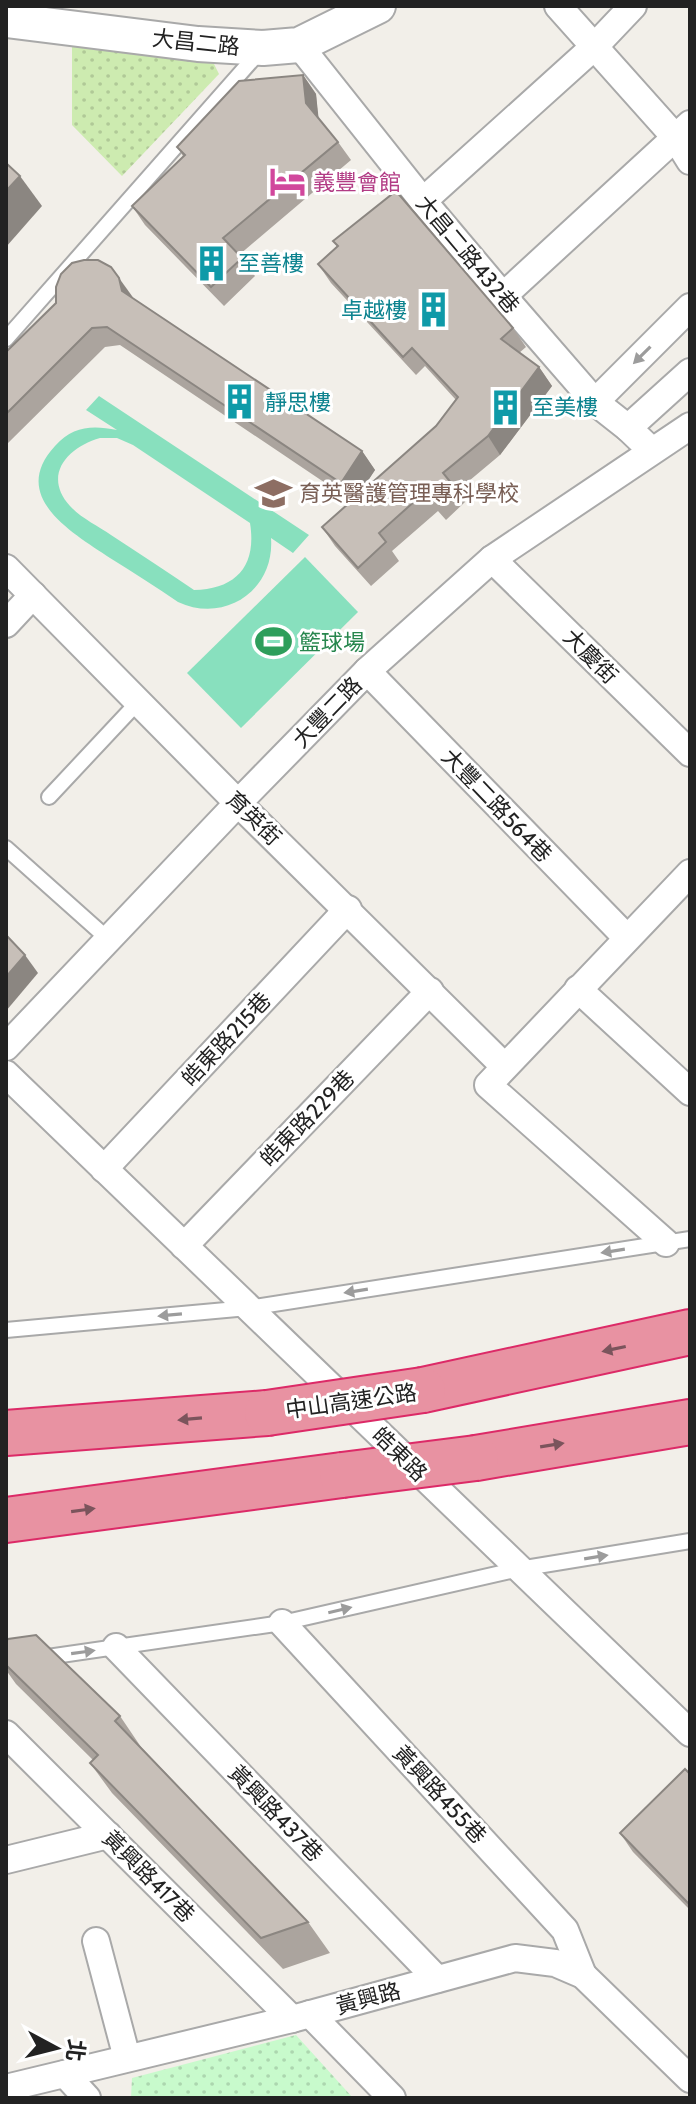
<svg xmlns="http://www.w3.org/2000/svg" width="696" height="2104" font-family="Cabin,'Noto Sans TC',sans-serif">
	<defs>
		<pattern id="grass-dots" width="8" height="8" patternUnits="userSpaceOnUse" patternTransform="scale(2)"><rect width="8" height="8" fill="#cdebb0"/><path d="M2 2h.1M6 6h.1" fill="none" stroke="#b0c997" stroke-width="1.8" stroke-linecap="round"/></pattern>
		<pattern id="park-dots" width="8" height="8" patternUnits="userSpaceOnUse" patternTransform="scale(2)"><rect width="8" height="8" fill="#c8facc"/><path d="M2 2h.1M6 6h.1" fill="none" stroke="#acd6af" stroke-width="1.8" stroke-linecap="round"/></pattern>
	</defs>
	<rect width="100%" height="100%" fill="#f2efe9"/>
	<polygon fill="url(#grass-dots)" points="72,41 211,58 219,74 122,176 72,125"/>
	<polygon fill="url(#park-dots)" points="296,2035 353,2098 131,2098 132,2078"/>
	<g fill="#88e0be" fill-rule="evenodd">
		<path d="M 99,396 L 309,535 L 293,553 L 271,538 C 275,590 225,624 178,602 C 156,587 133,572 110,558 C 73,533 8,497 55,446 C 73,426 92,425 117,430 L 86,410 ZM 100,438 L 117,438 L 133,445 L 250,523 C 257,566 236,589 194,590 C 167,572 139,553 111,535 C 98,526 81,518 70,506 C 42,475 68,447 100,438 Z"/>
		<polygon points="305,557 358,612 241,728 187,673"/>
	</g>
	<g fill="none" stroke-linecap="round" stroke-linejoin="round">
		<defs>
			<g id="service">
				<polyline points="6,339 260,51"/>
				<polyline points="49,797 138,702"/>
				<polyline points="6,848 108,939"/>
				<polyline points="6,1330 248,1308 690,1239"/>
				<polyline points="6,1663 282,1623 519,1569 690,1541"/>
			</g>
			<g id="minor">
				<polyline points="558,6 675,137 690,161"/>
				<polyline points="299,45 423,201 503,296 595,402 628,428 651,450"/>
				<polyline points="423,201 595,46 633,6"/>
				<polyline points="503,296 690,124"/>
				<polyline points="595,402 690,307"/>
				<polyline points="628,428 690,372"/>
				<polyline points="492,559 690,753"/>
				<polyline points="6,568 238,803 504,1066"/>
				<polyline points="6,624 33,595"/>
				<polyline points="367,671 627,938"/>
				<polyline points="578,989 690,1092"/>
				<polyline points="6,1047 238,803 367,671 492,559 690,426"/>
				<polyline points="6,1074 690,1733"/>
				<polyline points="104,1169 348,909"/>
				<polyline points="666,1243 488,1085 690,873"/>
				<polyline points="184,1246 430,991"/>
				<polyline points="282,1623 565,1930 583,1975"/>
				<polyline points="116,1647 437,1979"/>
				<polyline points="6,1734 292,2019"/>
				<polyline points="6,1860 108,1835"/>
				<polyline points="96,1941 127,2058"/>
				<polyline points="310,2014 392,2098"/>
				<polyline points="65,2074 87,2098"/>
				<polyline points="6,2088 292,2019 515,1958 555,1963 583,1975 690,2079"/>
			</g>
			<polyline id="tertiary" points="6,20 198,44 263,48 299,45 378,6"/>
			<g id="motorway">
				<polyline points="423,1390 690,1332"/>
				<polyline points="6,1433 267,1413"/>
				<polyline points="476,1458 690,1422"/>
				<polyline points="6,1520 342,1475"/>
			</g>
		</defs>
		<use href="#service" stroke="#a9a9a9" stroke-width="18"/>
		<use href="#minor" stroke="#a9a9a9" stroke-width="30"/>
		<use href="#tertiary" stroke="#a9a9a9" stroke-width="38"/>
		<use href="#motorway" stroke="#dc2a67" stroke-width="48"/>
		<use href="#service" stroke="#fff" stroke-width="14"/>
		<use href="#minor" stroke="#fff" stroke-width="26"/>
		<use href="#tertiary" stroke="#fff" stroke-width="34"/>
		<use href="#motorway" stroke="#e892a2" stroke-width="44"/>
		<defs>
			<g id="motorway-bridge">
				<polyline points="267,1413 423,1390"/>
				<polyline points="342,1475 476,1458"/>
			</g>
		</defs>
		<use href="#motorway-bridge" stroke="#dc2a67" stroke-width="48" stroke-linecap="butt"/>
		<use href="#motorway-bridge" stroke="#e892a2" stroke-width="44"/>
	</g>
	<g fill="#aba49e">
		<polygon points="303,75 316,94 318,118 338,142 351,160 239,255 255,276 224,306 145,225 132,206 183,156 177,147"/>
		<polygon points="333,241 513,328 526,347 519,353 539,367 552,386 500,455 457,491 465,502 446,520 438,511 392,551 399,561 371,586 335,546 322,527 352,501 120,345 105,347 6,445 6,352 56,303 132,296 133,298 362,451 375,470 357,496 436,426 456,400 425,366 416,375 331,283 318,264 337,246"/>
		<polygon points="6,1641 120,1716 141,1747 308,1922 330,1953 283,1969 112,1793 90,1763 93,1760 16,1684 6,1670"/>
		<polygon points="690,1774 690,1910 633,1852 620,1833"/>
	</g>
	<g fill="#8b8681">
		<polygon points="303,75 316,94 319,122 306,103"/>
		<polygon points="20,176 42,206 6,247 6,191"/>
		<polygon points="119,278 132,296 135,309 122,291"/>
		<polygon points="539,367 552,386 500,455 488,436"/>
		<polygon points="362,451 375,470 354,502 341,483"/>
		<polygon points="25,955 38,973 6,1011 6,977"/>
	</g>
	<g fill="#c7bfb8" stroke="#8b8681" stroke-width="2">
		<polygon points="303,75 306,103 338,142 223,238 242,258 211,287 132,206 185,155 177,147 239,81"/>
		<polygon points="6,163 20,176 6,191"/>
		<polygon points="396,191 513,328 501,339 539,367 488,436 443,473 452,484 433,501 425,492 379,533 386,542 358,568 322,527 436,426 458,397 412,348 403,357 318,264 338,246 333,241"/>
		<polygon points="84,260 98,260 111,267 119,278 122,291 362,451 341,483 107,327 92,328 6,414 6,352 56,303 56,287 61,274 72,263"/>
		<polygon points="6,935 25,955 6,977"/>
		<polygon points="36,1635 120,1716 115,1721 308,1922 261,1938 90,1763 98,1755 6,1665 6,1641 8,1639"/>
		<polygon points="685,1769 690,1774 690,1905 620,1833"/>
	</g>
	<defs><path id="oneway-solid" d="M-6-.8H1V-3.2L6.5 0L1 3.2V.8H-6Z" transform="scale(2)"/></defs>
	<g fill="#9c9c9c">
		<use href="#oneway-solid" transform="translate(642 355) rotate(135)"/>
		<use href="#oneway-solid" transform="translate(613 1251) rotate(171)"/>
		<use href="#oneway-solid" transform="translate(356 1291) rotate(171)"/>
		<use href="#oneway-solid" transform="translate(170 1315) rotate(175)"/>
		<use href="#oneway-solid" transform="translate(596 1557) rotate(-9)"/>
		<use href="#oneway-solid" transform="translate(340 1610) rotate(-13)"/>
		<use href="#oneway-solid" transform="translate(83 1652) rotate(-8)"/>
	</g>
	<g fill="#7b545c">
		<use href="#oneway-solid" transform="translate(614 1349) rotate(168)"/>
		<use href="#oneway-solid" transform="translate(190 1419) rotate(175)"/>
		<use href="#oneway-solid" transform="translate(552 1445) rotate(-9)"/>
		<use href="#oneway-solid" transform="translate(83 1510) rotate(-8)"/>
	</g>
	<defs>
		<symbol id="hotel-bare" viewBox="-9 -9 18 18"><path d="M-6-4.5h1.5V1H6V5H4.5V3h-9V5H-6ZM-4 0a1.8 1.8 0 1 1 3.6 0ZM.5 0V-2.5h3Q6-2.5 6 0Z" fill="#d1479c" stroke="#fff" stroke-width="2.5" paint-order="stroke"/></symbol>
		<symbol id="building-bare" viewBox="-9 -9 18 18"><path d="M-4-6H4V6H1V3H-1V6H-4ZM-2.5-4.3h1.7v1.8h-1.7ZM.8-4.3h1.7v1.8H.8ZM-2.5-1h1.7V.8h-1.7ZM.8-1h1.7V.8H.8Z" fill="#0f9aa8" stroke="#fff" stroke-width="2.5" paint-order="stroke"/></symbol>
		<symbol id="school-bare" viewBox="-9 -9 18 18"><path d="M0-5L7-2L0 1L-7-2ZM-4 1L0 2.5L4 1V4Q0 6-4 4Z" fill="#8d6e63" stroke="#fff" stroke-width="2.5" paint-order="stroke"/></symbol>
		<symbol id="stadium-bare" viewBox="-9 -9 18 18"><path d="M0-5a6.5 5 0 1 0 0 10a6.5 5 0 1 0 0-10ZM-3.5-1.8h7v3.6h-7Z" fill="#2e9e5b" stroke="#fff" stroke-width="2.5" paint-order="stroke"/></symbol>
	</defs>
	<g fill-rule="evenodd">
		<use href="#hotel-bare" x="262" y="156" width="51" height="51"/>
		<use href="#building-bare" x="186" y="238" width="51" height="51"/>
		<use href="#building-bare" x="408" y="284" width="51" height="51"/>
		<use href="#building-bare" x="214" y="376" width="51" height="51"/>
		<use href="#building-bare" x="480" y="382" width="51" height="51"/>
		<use href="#school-bare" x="248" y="468" width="51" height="51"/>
		<use href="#stadium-bare" x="248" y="616" width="51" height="51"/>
	</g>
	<g text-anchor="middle" stroke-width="6" stroke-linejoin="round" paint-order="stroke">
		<g font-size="22" fill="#222" stroke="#fff">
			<text transform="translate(196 42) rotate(6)" y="8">大昌二路</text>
			<text transform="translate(468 254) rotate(50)" y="8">大昌二路432巷</text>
			<text transform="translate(591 656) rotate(45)" y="8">大慶街</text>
			<text transform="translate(327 712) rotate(-46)" y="8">大豐二路</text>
			<text transform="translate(497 805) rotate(46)" y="8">大豐二路564巷</text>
			<text transform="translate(254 818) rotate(44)" y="8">育英街</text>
			<text transform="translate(226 1039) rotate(-47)" y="8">皓東路215巷</text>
			<text transform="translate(307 1118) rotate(-46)" y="8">皓東路229巷</text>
			<text transform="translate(351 1401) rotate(-8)" y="8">中山高速公路</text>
			<text transform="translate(400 1454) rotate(44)" y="8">皓東路</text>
			<text transform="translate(440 1794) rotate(47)" y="8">黃興路455巷</text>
			<text transform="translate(276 1813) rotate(46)" y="8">黃興路437巷</text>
			<text transform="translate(149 1876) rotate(45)" y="8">黃興路417巷</text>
			<text transform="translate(368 1998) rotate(-15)" y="8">黃興路</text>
		</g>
		<g font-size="22" fill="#b23c85" stroke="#fff" text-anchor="start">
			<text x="313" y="190">義豐會館</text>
		</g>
		<g font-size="22" fill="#0d838f" stroke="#fff" text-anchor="start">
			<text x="238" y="271">至善樓</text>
			<text x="407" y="318" text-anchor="end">卓越樓</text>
			<text x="265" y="410">靜思樓</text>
			<text x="532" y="415">至美樓</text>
		</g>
		<g font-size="22" fill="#785e54" stroke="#fff" text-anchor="start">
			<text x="299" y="501">育英醫護管理專科學校</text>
		</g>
		<g font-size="22" fill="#27864d" stroke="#fff" text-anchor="start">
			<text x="299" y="650">籃球場</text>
		</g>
	</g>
	<rect width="696" height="2104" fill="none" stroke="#222222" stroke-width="16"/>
	<g transform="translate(56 2048) rotate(97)" stroke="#ffffff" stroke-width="6" paint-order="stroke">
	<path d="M0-6L14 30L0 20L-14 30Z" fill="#222222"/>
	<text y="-12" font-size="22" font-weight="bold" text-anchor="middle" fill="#222222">北</text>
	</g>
</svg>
